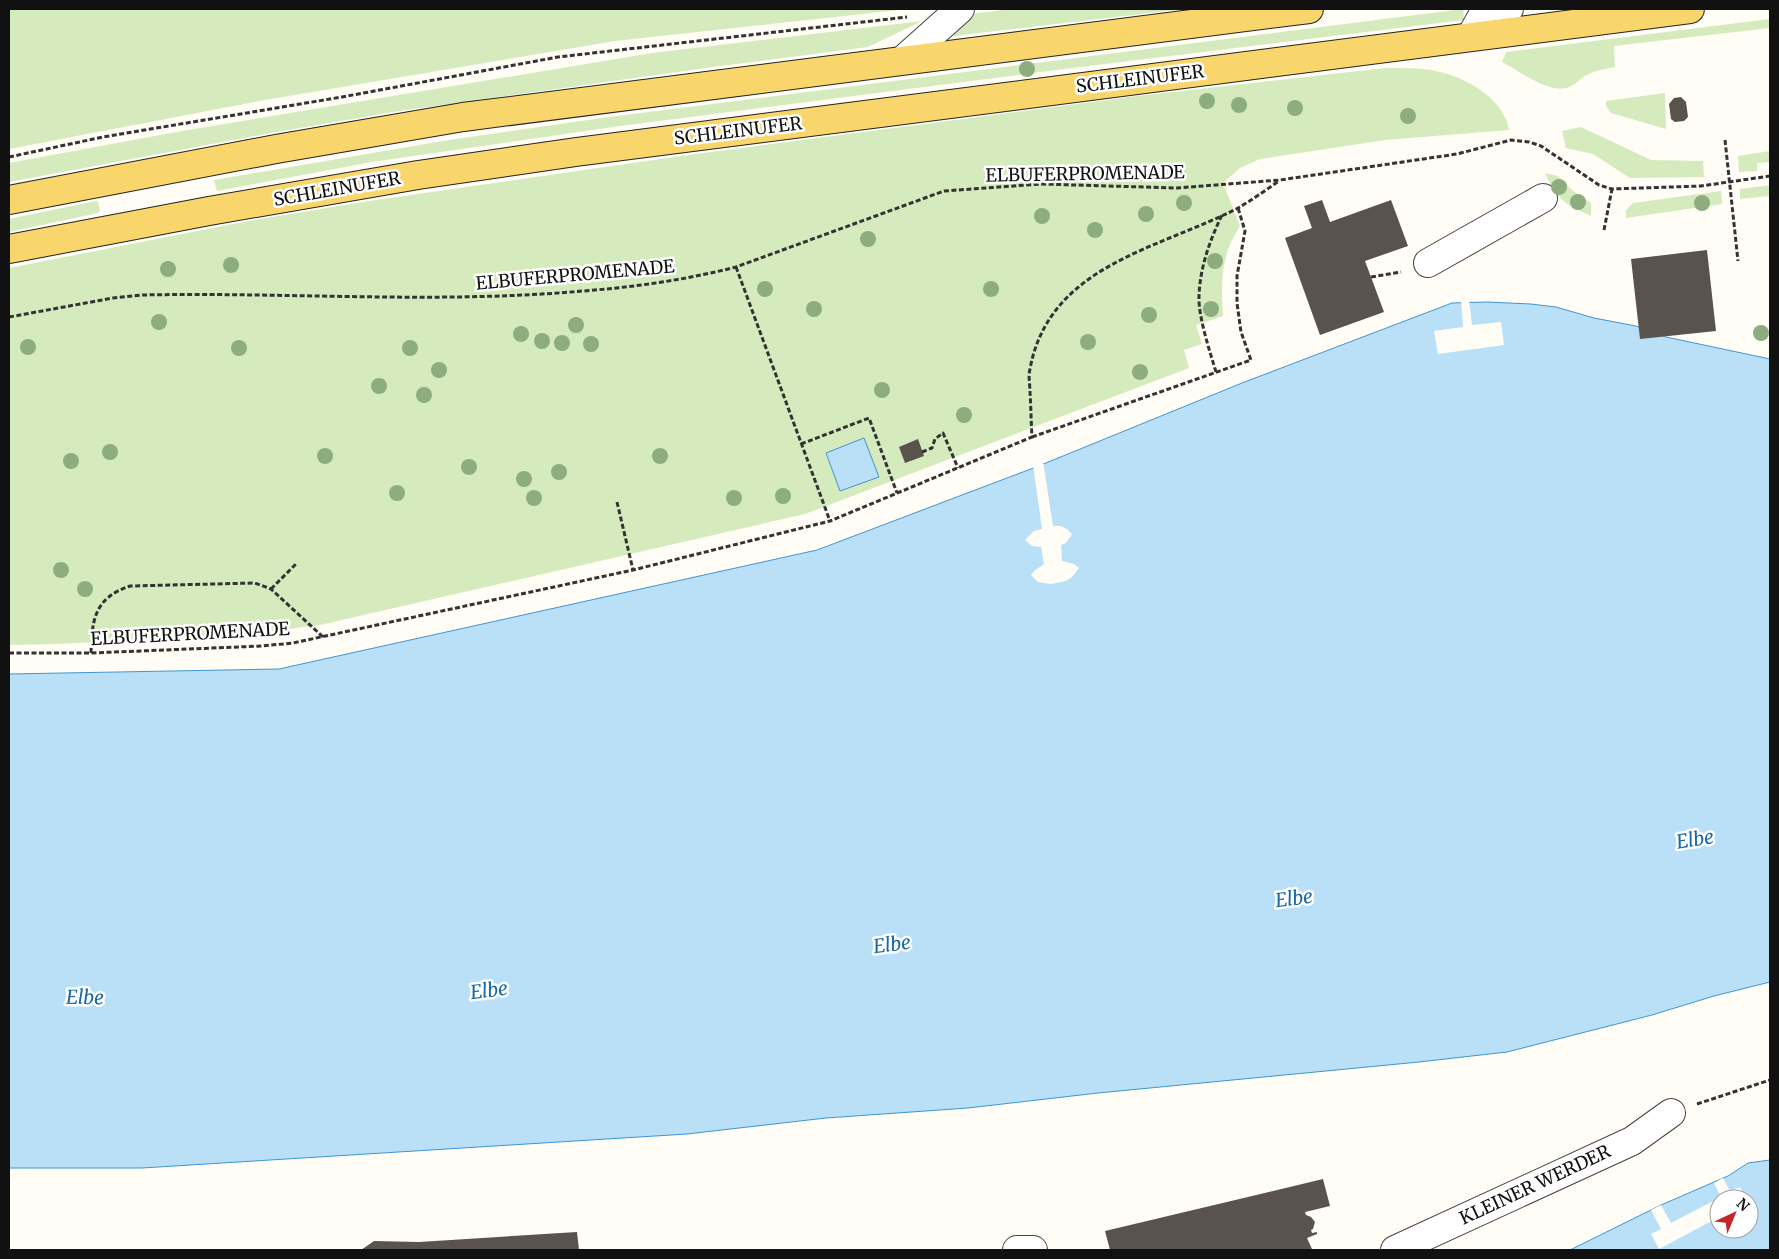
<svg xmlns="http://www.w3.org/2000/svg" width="1779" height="1259" font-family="Merriweather,serif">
	<rect width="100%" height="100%" fill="#fffdf5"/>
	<g fill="#d5ebbd">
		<polygon points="9,9 908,9 615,41 265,100 9,149"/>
		<polygon points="1012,9 1184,9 954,36 952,27 970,14"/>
		<polygon points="1463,9 1464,20 1064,69 613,127 372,162 217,191 214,180 449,140 609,117"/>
		<path d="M 1770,19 L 1770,28 L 1614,46 L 1615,67 C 1605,69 1595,70 1585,76 C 1580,79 1575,85 1569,87 C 1551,95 1519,71 1502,62 L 1506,52 Z"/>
		<polygon points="922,21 868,47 713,67 393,112 271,133 9,182 9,163 182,131 652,53"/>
		<path d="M 1385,68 C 1400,68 1416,68 1431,70 C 1462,75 1504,97 1509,130 L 1385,140 L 1260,159 L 1240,168 L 1223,183 L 1240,226 C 1220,257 1221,281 1223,316 L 1196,325 L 1202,344 L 1184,350 L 1189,368 L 805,514 L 320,625 L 241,635 L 56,644 L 9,645 L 9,268 L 248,221 L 369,201 L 681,156 L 1137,96 Z"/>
		<polygon points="1665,93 1666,129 1611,113 1606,106 1606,101"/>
		<polygon points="1581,127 1651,160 1703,161 1704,177 1630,178 1593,154 1566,148 1562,131"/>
		<polygon points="1770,151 1770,162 1757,163 1757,171 1739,172 1738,156"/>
		<path d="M 1545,173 L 1558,176 L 1573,191 L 1591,203 L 1591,216 C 1564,204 1557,199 1545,173 Z"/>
		<polygon points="1770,185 1770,196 1740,199 1740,189"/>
		<polygon points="1721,191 1722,204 1626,218 1626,210 1633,203"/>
		<polygon points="96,201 98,202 100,211 98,213 9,232 9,219"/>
	</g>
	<g fill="#b9e0f7" stroke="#3f96cf" fill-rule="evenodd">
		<polygon points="1487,302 1531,304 1556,307 1594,318 1636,326 1666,337 1770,359 1770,982 1714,996 1652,1015 1507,1052 1419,1062 1098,1093 968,1108 826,1118 687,1134 142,1168 9,1168 9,674 279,669 817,550 1036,467 1242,383 1452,303"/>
		<polygon points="864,438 879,477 840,491 826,453"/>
		<path d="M 1770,1160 L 1770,1250 L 1570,1250 L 1661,1205 L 1728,1176 L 1748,1163 ZM 1719,1199 L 1749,1199 L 1749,1229 L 1719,1229 Z"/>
	</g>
	<g fill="#fffdf5">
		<polygon points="1461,300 1469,300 1472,325 1501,322 1504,345 1438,354 1434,331 1463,327"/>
		<polygon points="1043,461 1053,526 1061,526 1067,529 1072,534 1066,543 1061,545 1062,561 1074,564 1079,568 1072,577 1066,581 1051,584 1038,582 1031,575 1034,571 1044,564 1041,547 1032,546 1025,540 1034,531 1042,529 1033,465"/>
		<polygon points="1723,1178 1730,1191 1740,1187 1746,1199 1719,1199 1719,1217 1659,1249 1651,1234 1661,1229 1651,1210 1661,1205 1671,1223 1721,1197 1714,1183"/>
	</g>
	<g fill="#5a524d">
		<polygon points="1681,97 1686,102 1688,117 1684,121 1675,122 1671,119 1669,104 1674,98"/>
		<polygon points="1322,200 1330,222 1391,200 1408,246 1365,261 1384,312 1320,335 1285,238 1312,228 1304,206"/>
		<polygon points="1707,250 1716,331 1640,339 1631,259"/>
		<polygon points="918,439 924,456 905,463 899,447"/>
		<polygon points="1323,1179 1330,1206 1305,1212 1306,1215 1311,1217 1315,1222 1313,1229 1311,1230 1312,1233 1317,1232 1317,1234 1307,1238 1312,1249 1309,1250 1110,1250 1105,1231"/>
		<polygon points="577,1232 579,1250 361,1250 374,1241 419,1242"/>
	</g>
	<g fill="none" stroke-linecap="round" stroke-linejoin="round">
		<defs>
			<g id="minor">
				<polyline points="1471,36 1484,13 1509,9"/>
				<polyline points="903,60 960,9"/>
				<polyline points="1428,263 1543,198"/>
				<polyline points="1017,1250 1033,1250"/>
				<polyline points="1395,1250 1632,1141 1671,1113"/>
			</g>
			<g id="major">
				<polyline points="9,200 276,149 463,117 1309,9"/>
				<polyline points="9,249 209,211 418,175 576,152 1690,9"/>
			</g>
		</defs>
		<use href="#minor" stroke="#444" stroke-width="30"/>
		<use href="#major" stroke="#222" stroke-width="30"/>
		<g stroke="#333" stroke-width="3" stroke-dasharray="5 2.5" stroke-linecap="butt">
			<polyline points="1725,140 1738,261"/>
			<polyline points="9,157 103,137 342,97 558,57 907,17"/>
			<polyline points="1604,230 1612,189"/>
			<polyline points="736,267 830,521"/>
			<polyline points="1371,277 1401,272"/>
			<path d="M 9,317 L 113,298 L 141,295 C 289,292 436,304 583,291 C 635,287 685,280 736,267 L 944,191 L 1041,184 L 1177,188 L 1280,180 L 1457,154 L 1511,140 L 1529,142 L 1541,146 L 1599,185 L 1612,189 L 1701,186 L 1770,176"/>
			<path d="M 1216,372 C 1210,352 1198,316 1199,296 C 1200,267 1210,240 1222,215"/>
			<polyline points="1032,437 1251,360 1241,332 1237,303 1237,276 1245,231 1238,208"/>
			<polyline points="801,444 869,418 897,493"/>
			<polyline points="922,452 932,448 935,439 943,433 958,468"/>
			<polyline points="617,502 633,570"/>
			<polyline points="271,589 296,564"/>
			<path d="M 9,653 L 91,653 L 262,646 L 293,643 L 633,570 L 830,521 L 1032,437 C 1031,422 1031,407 1030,392 C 1030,385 1028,376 1030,369 C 1049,265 1159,249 1238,208 C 1252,200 1266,190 1279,181"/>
			<path d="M 91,653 C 92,620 94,598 130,586 L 255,583 L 271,589 L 323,637"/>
			<polyline points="1697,1104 1770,1080"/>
		</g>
		<use href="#minor" stroke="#fff" stroke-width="28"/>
		<use href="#major" stroke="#f9d66b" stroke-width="28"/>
	</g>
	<g fill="#8dad7f">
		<circle cx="1027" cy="69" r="8"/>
		<circle cx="1207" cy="101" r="8"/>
		<circle cx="1239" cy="105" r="8"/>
		<circle cx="1295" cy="108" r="8"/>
		<circle cx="1408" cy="116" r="8"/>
		<circle cx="1559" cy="187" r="8"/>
		<circle cx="1578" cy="202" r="8"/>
		<circle cx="1184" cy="203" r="8"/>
		<circle cx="1702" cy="203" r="8"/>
		<circle cx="1146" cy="214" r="8"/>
		<circle cx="1042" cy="216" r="8"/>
		<circle cx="1095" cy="230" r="8"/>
		<circle cx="868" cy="239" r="8"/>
		<circle cx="1215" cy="261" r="8"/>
		<circle cx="231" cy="265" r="8"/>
		<circle cx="168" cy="269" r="8"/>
		<circle cx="765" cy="289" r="8"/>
		<circle cx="991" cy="289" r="8"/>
		<circle cx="814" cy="309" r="8"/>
		<circle cx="1211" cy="309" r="8"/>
		<circle cx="1149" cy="315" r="8"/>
		<circle cx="159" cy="322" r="8"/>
		<circle cx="576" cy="325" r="8"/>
		<circle cx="1761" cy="333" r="8"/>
		<circle cx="521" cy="334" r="8"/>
		<circle cx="542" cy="341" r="8"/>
		<circle cx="1088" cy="342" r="8"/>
		<circle cx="562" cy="343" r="8"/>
		<circle cx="591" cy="344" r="8"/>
		<circle cx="28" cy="347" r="8"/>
		<circle cx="239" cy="348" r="8"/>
		<circle cx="410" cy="348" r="8"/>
		<circle cx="439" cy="370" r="8"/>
		<circle cx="1140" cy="372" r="8"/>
		<circle cx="379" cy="386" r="8"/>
		<circle cx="882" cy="390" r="8"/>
		<circle cx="424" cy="395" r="8"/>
		<circle cx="964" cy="415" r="8"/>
		<circle cx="110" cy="452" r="8"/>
		<circle cx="325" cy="456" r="8"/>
		<circle cx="660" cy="456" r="8"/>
		<circle cx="71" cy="461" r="8"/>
		<circle cx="469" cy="467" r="8"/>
		<circle cx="559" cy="472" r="8"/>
		<circle cx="524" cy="479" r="8"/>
		<circle cx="397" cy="493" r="8"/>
		<circle cx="783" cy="496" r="8"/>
		<circle cx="534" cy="498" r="8"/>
		<circle cx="734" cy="498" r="8"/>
		<circle cx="61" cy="570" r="8"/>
		<circle cx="85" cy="589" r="8"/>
	</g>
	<g text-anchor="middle" stroke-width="5" stroke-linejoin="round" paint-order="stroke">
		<g font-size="18" fill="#111" stroke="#fff">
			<text transform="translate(1140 79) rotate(-7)" y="6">SCHLEINUFER</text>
			<text transform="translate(738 131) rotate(-7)" y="6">SCHLEINUFER</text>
			<text transform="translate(1085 174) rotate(-1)" y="6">ELBUFERPROMENADE</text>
			<text transform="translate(337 189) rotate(-10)" y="6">SCHLEINUFER</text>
			<text transform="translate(575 275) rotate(-5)" y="6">ELBUFERPROMENADE</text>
			<text transform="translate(190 634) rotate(-3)" y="6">ELBUFERPROMENADE</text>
			<text transform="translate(1535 1185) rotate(-25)" y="6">KLEINER WERDER</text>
		</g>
		<g font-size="19" font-style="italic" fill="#1768a6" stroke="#fff">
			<text transform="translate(1695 839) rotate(-9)" y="7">Elbe</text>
			<text transform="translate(1294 898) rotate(-7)" y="7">Elbe</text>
			<text transform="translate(892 944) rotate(-7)" y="7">Elbe</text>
			<text transform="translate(489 990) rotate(-7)" y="7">Elbe</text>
			<text transform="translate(85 997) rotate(1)" y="7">Elbe</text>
		</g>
	</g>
	<rect width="1779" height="1259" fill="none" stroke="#111111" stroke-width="20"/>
	<g transform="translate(1734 1214) rotate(44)"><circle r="24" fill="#ffffff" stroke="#a0a0a0"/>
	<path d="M0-4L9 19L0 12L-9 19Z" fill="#c4262e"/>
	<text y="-8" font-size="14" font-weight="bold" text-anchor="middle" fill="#111111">N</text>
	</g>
</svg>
